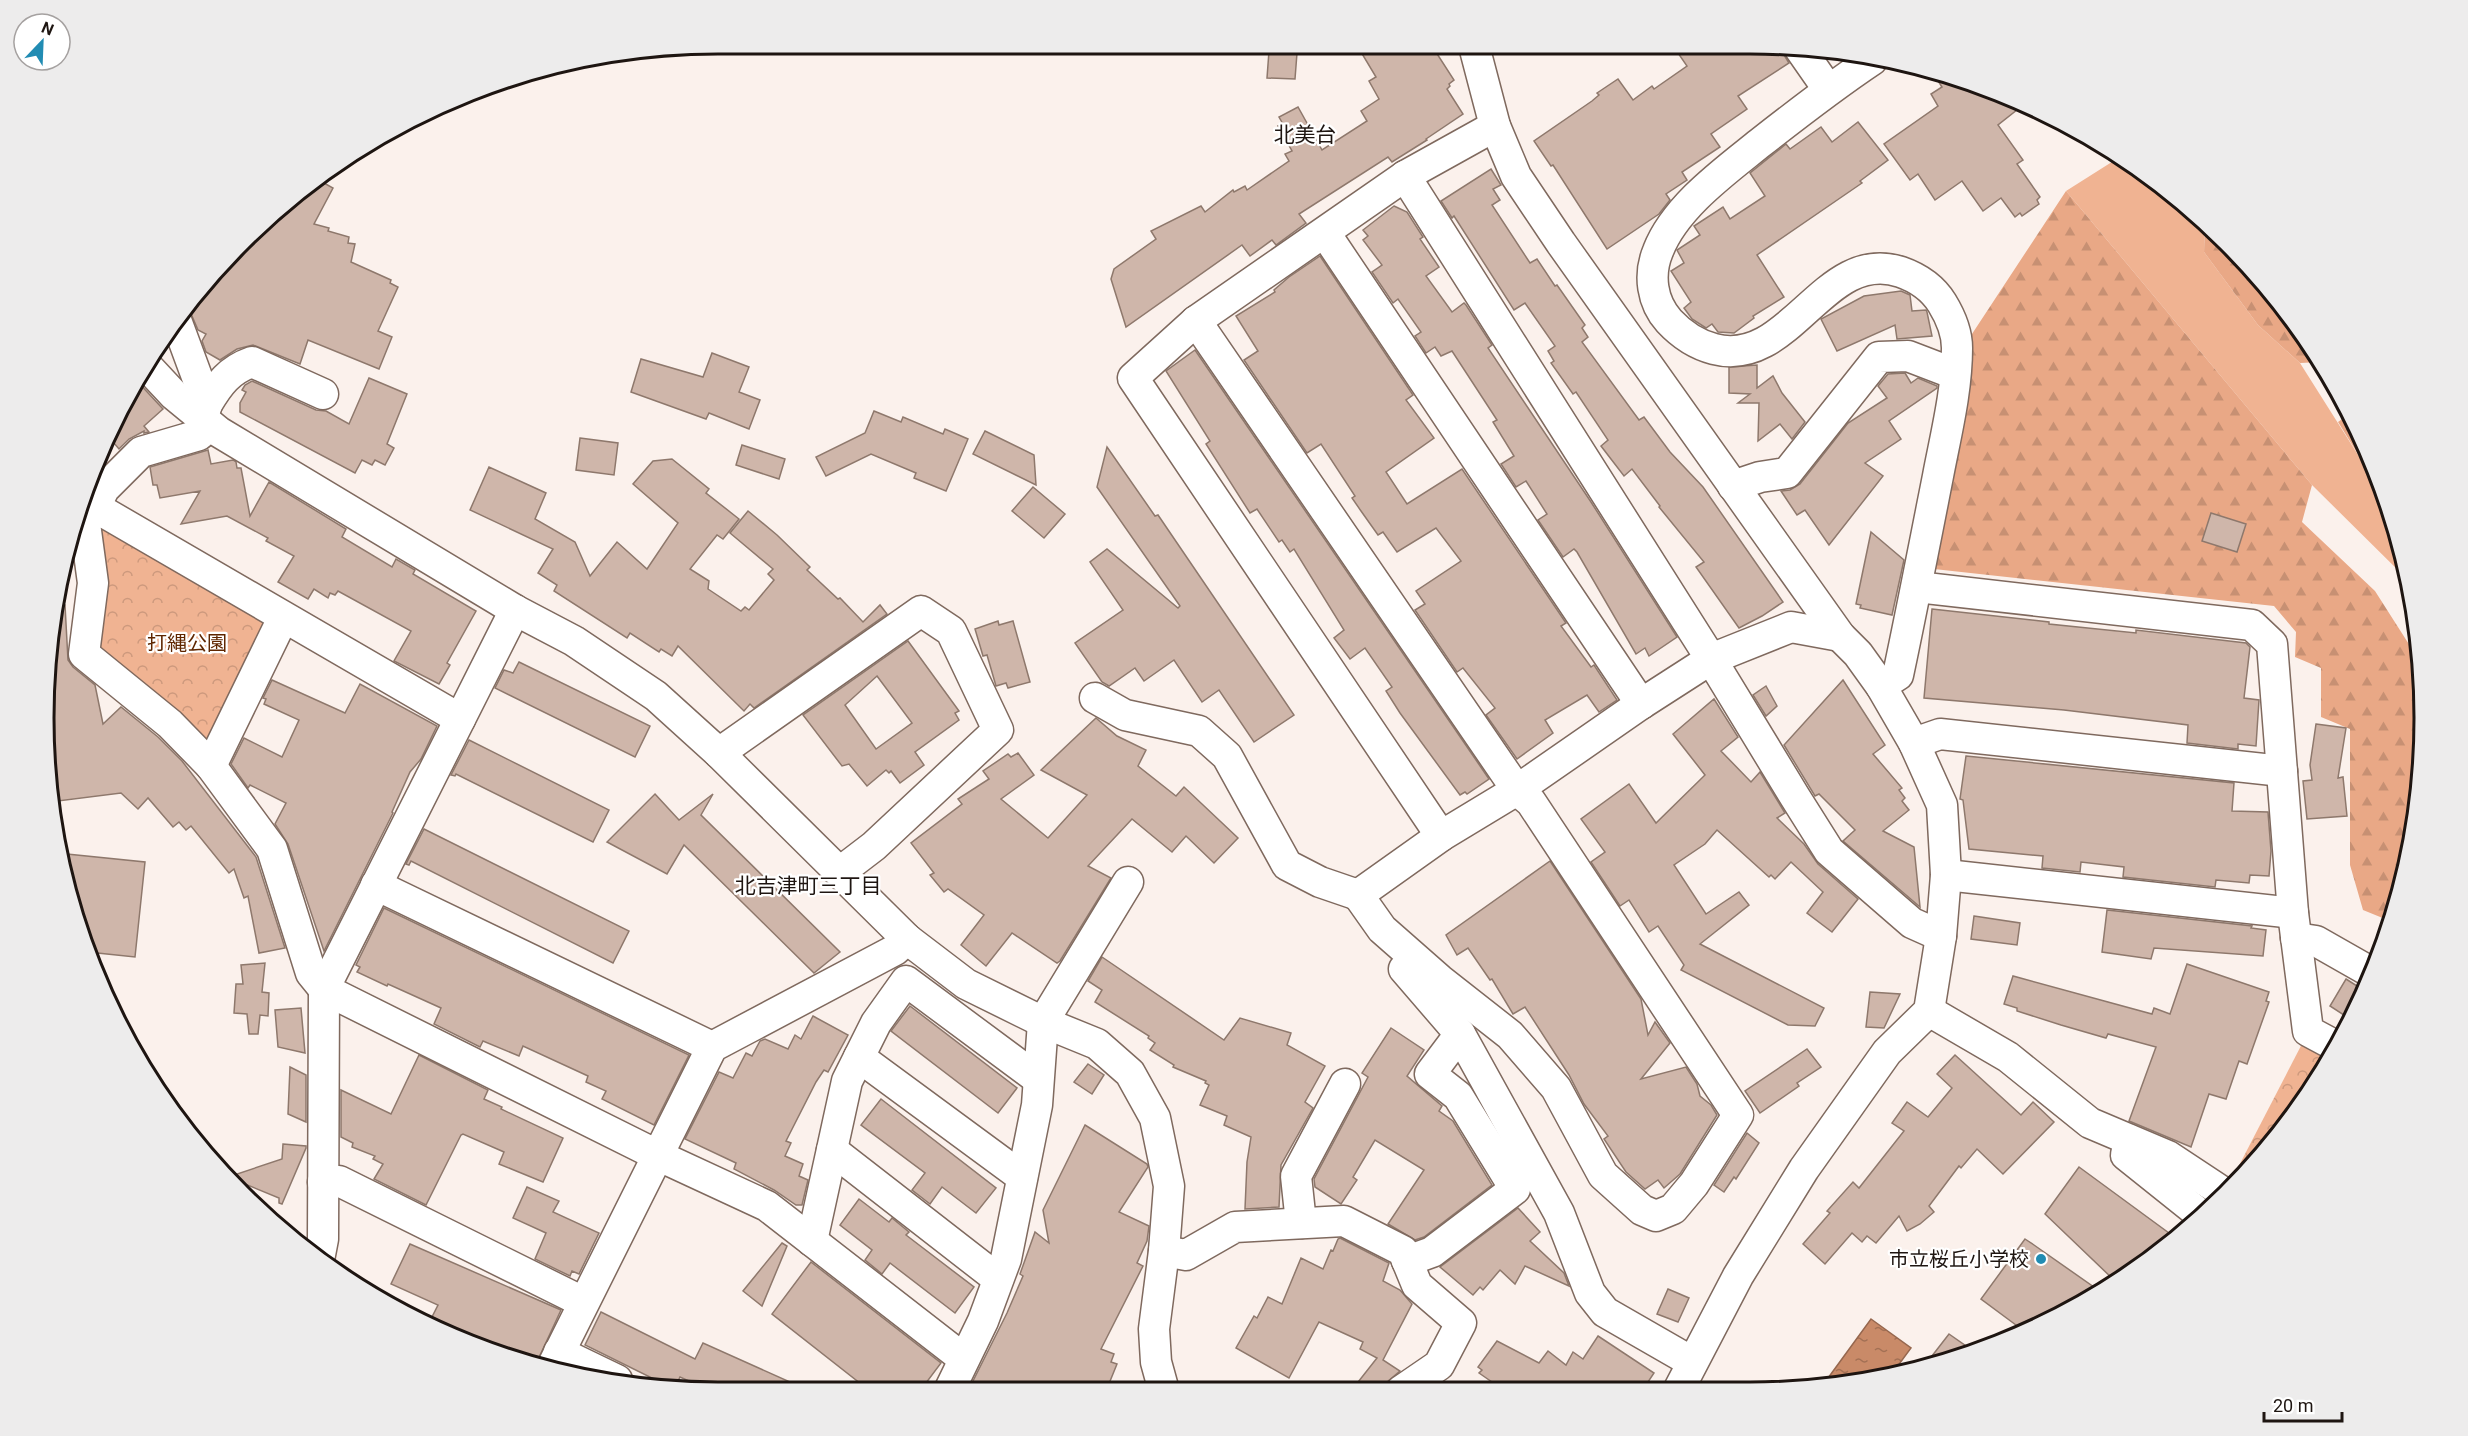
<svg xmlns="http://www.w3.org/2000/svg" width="2468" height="1436" font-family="Roboto,'Noto Sans JP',sans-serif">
	<defs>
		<pattern id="forest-firs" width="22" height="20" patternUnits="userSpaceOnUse" patternTransform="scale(1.5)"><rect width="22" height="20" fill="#e9a886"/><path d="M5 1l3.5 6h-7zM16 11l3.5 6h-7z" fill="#c79073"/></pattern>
		<pattern id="park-crowns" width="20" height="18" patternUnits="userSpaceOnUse" patternTransform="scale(1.5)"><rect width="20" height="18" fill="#f0b392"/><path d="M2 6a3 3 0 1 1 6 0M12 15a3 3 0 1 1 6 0" fill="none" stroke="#cd997d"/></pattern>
		<pattern id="water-ripples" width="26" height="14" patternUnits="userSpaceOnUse" patternTransform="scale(1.5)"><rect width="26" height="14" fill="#c98a68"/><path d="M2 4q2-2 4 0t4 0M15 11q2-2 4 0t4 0" fill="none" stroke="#a37054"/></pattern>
	</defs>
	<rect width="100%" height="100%" fill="#fbf1ec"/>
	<polygon fill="#f0b392" points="2115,160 2205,223 2204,252 2258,325 2300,363 2384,496 2410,582 2312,485 2066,191"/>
	<g fill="url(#forest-firs)">
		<polygon points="2113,152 2124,157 2197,216 2115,160"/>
		<polygon points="2066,191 2312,485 2302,522 2375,591 2419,660 2424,718 2412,849 2390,921 2363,910 2350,865 2350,729 2321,717 2321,668 2295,657 2296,632 2274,606 1934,569 1970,337"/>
		<polygon points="2205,223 2227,241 2311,343 2321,362 2300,363 2258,325 2204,252"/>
		<polygon points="2349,414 2373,460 2384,496 2338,422"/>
	</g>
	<g fill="url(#park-crowns)">
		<polygon points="95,524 271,618 213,746 201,746 93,644"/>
		<polygon points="2304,1040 2331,1055 2311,1092 2236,1184 2231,1181"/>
	</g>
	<polygon fill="url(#water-ripples)" stroke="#96674e" stroke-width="1.5" points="1871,1319 1911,1348 1894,1371 1823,1385"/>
	<g fill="#cfb6aa" stroke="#8e786c" stroke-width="1.5" fill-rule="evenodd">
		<polygon points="1690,45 1781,45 1784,55 1789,63 1738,96 1747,109 1711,134 1720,147 1682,172 1687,180 1666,194 1670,200 1659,214 1607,249 1553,165 1551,166 1534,141 1592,101 1599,95 1597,93 1618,79 1633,100 1652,86 1654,89 1687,66 1678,53"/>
		<polygon points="1432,46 1454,80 1449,84 1450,86 1447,89 1463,114 1426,139 1427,140 1392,162 1388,157 1299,214 1306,223 1276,245 1272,240 1250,256 1242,245 1126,327 1111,279 1114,269 1156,239 1151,231 1201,206 1205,212 1233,190 1234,192 1245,186 1247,190 1289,161 1285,154 1292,151 1278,126 1283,124 1279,117 1298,107 1322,150 1367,121 1361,111 1379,99 1369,81 1376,77 1358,47"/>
		<polygon points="1269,51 1297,53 1295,79 1267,78"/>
		<polygon points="1933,73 1966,79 2022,106 1998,125 2023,160 2017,164 2040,197 2037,200 2039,204 2022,216 2020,213 2015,217 2001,198 1983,211 1962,181 1935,200 1918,174 1910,180 1884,144 1938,106 1931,94 1942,87"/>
		<polygon points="1858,122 1888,160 1860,181 1862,183 1757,255 1784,297 1753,316 1754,318 1734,333 1718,332 1712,324 1706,328 1692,319 1684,308 1691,302 1671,271 1684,263 1677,250 1700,235 1694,226 1723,207 1730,219 1765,196 1750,173 1786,144 1790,149 1821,127 1832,142"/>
		<polygon points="1491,169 1501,185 1493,189 1500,200 1492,205 1530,263 1537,259 1555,286 1557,285 1585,325 1582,328 1588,337 1582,342 1639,420 1644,417 1670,452 1703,487 1783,602 1762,616 1739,628 1696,567 1704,562 1659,507 1660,506 1632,469 1624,476 1601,446 1608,440 1576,392 1573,394 1551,363 1554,361 1548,351 1555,346 1525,303 1514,310 1454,216 1452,218 1441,201"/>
		<polygon points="315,178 333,188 314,224 329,228 328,231 349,237 348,243 355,244 351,262 391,280 390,283 398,287 378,331 392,337 379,369 308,340 300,364 253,345 237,349 220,360 206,352 202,341 206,334 198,330 189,309 197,295 241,241"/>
		<polygon points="1394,206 1407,212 1423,237 1420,239 1439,267 1426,276 1452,312 1464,303 1466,305 1492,345 1488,348 1591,502 1677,637 1649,656 1645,648 1636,654 1577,552 1574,549 1563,557 1538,520 1547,514 1526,481 1516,487 1501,464 1514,456 1493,422 1497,420 1452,351 1441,356 1435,347 1426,353 1415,336 1421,332 1398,299 1393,303 1372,272 1382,265 1363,240 1368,236 1363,230"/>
		<polygon points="1320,256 1413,395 1406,400 1434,438 1386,472 1407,504 1462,469 1566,623 1561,626 1591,667 1594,665 1617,700 1599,712 1587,695 1545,720 1553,733 1517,759 1486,715 1495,708 1463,668 1457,672 1415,610 1425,604 1416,591 1461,561 1436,528 1397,552 1383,532 1378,535 1361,511 1352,498 1355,496 1321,444 1307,453 1244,360 1258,351 1236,316 1275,292 1274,290 1289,277"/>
		<polygon points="1901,291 1910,295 1912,311 1926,310 1927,312 1932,336 1897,339 1895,325 1837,351 1821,319 1864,296"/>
		<polygon points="1195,350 1489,779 1467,794 1465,792 1460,795 1400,713 1386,691 1392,687 1365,648 1350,659 1334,638 1344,630 1294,549 1290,552 1282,540 1279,542 1257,509 1250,513 1206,444 1210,441 1166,371"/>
		<polygon points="712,353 749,367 739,392 760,400 749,429 709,413 706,419 631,392 641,359 703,377"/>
		<polygon points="1757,365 1757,388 1773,376 1782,393 1805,422 1792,439 1780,424 1758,441 1759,403 1738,403 1750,394 1729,393 1729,367"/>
		<polygon points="1905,373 1911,383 1918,378 1937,386 1937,388 1889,421 1901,439 1865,463 1883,476 1829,545 1805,510 1797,515 1781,491 1790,490 1800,484 1848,423 1887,398 1878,386 1888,374"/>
		<polygon points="369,378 407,394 387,444 394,448 385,465 375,460 372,465 362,460 355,473 240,412 240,403 246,392 242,390 245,385 252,381 316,410 326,411 349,424"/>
		<polygon points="137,381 163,409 144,426 149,432 144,433 144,431 129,439 119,449 107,435 119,410 132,398 128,394"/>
		<polygon points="874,411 901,422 903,417 943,434 945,429 968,439 946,491 914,478 916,473 871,454 826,476 816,457 865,433"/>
		<polygon points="985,431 1034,455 1036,485 973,454"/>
		<polygon points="580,438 618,443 614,475 576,470"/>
		<polygon points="742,445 785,459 779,479 736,465"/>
		<polygon points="1107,447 1155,516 1158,515 1294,715 1254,742 1219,690 1202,702 1174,660 1144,681 1135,668 1109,686 1102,682 1075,643 1123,610 1090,562 1107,549 1178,608 1180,606 1097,487"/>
		<polygon points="208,450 211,464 233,460 236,462 237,468 241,468 250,516 269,482 346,529 342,537 392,567 396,559 415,570 413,574 476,611 447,663 450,665 439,684 394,661 411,631 338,591 335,595 330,593 328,598 314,589 308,599 278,582 294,556 266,541 268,538 227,516 181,524 200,491 160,498 157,485 153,485 150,467"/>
		<polygon points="672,459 709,489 706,493 739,519 723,539 717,535 690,569 709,581 708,589 741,611 745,607 749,610 774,580 768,574 773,569 730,533 748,511 777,535 810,567 807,570 838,599 840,598 863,622 880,605 887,614 754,708 750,704 744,711 678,646 672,656 661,649 659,652 630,633 627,638 554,591 557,585 538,573 553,549 470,510 489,467 546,493 535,519 575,542 590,576 617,542 647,569 678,523 633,484 653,461"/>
		<polygon points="1033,487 1065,514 1044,538 1012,511"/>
		<polygon points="2211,513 2246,524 2237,552 2202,541"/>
		<polygon points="1871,532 1904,560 1892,615 1860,608 1861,605 1856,604"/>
		<polygon points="54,605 65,605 68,660 73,667 95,685 103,724 121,707 158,737 182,761 256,857 285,948 259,953 248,896 244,898 234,869 229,873 191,826 186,830 179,822 173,827 148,798 138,809 121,793 50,802 45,762 49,630"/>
		<polygon points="1932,609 2049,622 2049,624 2136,633 2136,630 2246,643 2250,647 2244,698 2259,700 2256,746 2238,744 2238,749 2187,743 2188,725 2064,710 1924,698"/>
		<polygon points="998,621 999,625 1013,621 1030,682 1008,688 1006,683 996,686 987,655 983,656 975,629"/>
		<path d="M 908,641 L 959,711 L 955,713 L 959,720 L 915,752 L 924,765 L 900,783 L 891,771 L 889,773 L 886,770 L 867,786 L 849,764 L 842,766 L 803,715 ZM 877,676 L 912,723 L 876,749 L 845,705 Z"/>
		<polygon points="519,662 650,726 635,757 495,688 504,670 513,673"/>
		<polygon points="272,680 345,713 360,684 437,726 421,759 410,772 392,812 393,813 324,951 288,844 275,824 286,803 250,785 248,788 231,764 244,738 282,757 299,720 264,704 266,699 263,698"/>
		<polygon points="1843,680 1885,745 1873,754 1902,788 1899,790 1905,798 1902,801 1909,810 1883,831 1914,847 1920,907 1843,841 1855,830 1819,794 1815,796 1784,745"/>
		<polygon points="1766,686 1777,706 1766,716 1753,695"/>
		<polygon points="1714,699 1738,737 1721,751 1751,782 1760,772 1785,813 1777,818 1804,844 1818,864 1858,899 1832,932 1807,913 1823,892 1791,862 1775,879 1771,875 1769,877 1717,830 1705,844 1674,865 1706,914 1739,892 1749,905 1700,944 1824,1008 1815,1026 1788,1025 1681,970 1684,965 1658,926 1649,932 1629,900 1620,906 1591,862 1605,852 1581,819 1629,784 1656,823 1705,775 1673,734"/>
		<polygon points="1096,718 1117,736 1146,750 1138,766 1176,796 1184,787 1238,838 1214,863 1186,836 1172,852 1132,819 1088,866 1111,878 1060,961 1057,963 1012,933 986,966 961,945 984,915 948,889 944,892 930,875 934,873 911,843 962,804 958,799 989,779 983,771 1008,754 1011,757 1018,753 1034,775 1001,799 1048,838 1087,795 1041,770"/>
		<polygon points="2316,724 2346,728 2338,778 2343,777 2347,816 2307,819 2303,781 2312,780 2310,765"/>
		<polygon points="469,740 609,810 593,842 456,774 455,776 451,775"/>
		<polygon points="1966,756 2234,783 2232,811 2268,812 2271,851 2269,876 2250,875 2249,883 2216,880 2215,887 2123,877 2124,867 2081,862 2080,872 2042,868 2043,856 1969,849 1963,800 1960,799"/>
		<polygon points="655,794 679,820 713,794 701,815 840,952 814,973 684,845 667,874 607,842"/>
		<polygon points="424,829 629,931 613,963 411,861 409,865 406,864"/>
		<polygon points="57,853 145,862 135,957 88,952"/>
		<polygon points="1550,861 1641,999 1648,1035 1655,1022 1670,1043 1641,1079 1686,1067 1697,1084 1700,1096 1711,1105 1717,1115 1680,1174 1664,1188 1658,1180 1645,1189 1626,1172 1604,1139 1608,1136 1584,1104 1569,1075 1525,1007 1513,1014 1492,979 1490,980 1468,948 1457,955 1446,935"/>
		<polygon points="384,908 689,1055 654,1125 602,1099 606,1091 586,1082 588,1076 523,1046 519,1056 483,1041 480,1047 434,1024 441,1008 388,984 387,986 357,972 360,967 356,965"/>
		<polygon points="2107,910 2252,926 2251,928 2266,930 2263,956 2154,948 2151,959 2102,952"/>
		<polygon points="1974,916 2020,923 2017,945 1971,939"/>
		<polygon points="1102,957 1224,1040 1240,1018 1291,1033 1287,1045 1325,1066 1305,1102 1313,1108 1281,1165 1279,1207 1245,1209 1247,1162 1251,1137 1224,1125 1227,1116 1200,1105 1209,1085 1205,1083 1206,1081 1173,1067 1174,1065 1150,1050 1155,1043 1148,1038 1149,1036 1095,1002 1102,990 1088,981"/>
		<polygon points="265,963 262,992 269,993 268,1016 260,1015 258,1034 249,1034 247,1014 234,1013 236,984 243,984 241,965"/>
		<polygon points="2187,964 2269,992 2266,1001 2269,1002 2247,1064 2239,1061 2226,1099 2209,1094 2191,1147 2129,1121 2156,1047 2108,1034 2106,1038 2061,1025 2017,1011 2017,1008 2004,1004 2013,976 2152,1014 2154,1008 2170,1014"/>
		<polygon points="2346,979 2365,991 2350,1019 2330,1006"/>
		<polygon points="1870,992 1900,994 1884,1028 1866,1027"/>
		<polygon points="910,1006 1017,1088 998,1113 891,1031"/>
		<polygon points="301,1008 305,1053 278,1047 275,1010"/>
		<polygon points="813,1016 848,1035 828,1072 824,1070 816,1082 786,1141 791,1143 785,1156 803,1164 799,1176 808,1180 802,1205 796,1205 774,1190 734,1169 736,1163 685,1139 719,1072 733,1078 746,1053 752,1056 760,1041 765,1039 788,1049 795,1035 801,1039"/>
		<polygon points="1391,1028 1424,1050 1407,1076 1442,1106 1439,1111 1453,1121 1492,1185 1424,1237 1415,1240 1388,1224 1424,1170 1375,1140 1353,1177 1357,1180 1341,1204 1315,1187 1314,1179 1368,1077 1362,1073"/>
		<polygon points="1807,1049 1821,1067 1797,1083 1799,1086 1760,1113 1745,1091"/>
		<polygon points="419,1055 488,1090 484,1099 502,1107 501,1109 563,1138 543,1182 499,1164 504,1152 463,1134 461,1135 426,1205 374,1179 383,1164 373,1159 375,1156 352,1147 353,1143 341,1137 341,1090 391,1114"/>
		<polygon points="1955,1055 2021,1115 2033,1102 2054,1122 2003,1174 1977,1149 1961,1168 1959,1166 1929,1206 1934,1212 1920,1224 1907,1231 1899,1216 1876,1243 1867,1236 1862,1242 1852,1233 1825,1264 1803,1244 1830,1213 1827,1211 1853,1182 1859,1188 1904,1131 1892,1123 1907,1102 1928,1117 1952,1088 1937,1074"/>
		<polygon points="1088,1064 1104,1075 1092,1094 1074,1082"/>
		<polygon points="290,1067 306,1075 306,1122 288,1114"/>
		<polygon points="881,1099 996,1188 976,1213 942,1187 930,1204 912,1190 925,1173 861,1125"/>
		<polygon points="1085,1125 1147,1164 1148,1167 1119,1212 1149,1226 1147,1241 1137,1263 1143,1266 1101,1349 1114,1354 1111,1362 1117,1364 1106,1391 968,1391 1007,1313 1023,1276 1020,1274 1035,1232 1049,1243 1043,1210"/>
		<polygon points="1747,1133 1759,1143 1736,1179 1734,1177 1724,1192 1714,1185"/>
		<polygon points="283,1144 306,1146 306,1148 282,1204 279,1203 279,1198 228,1177 282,1159"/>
		<polygon points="2079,1167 2173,1236 2115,1281 2045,1214"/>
		<polygon points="527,1187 559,1201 553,1212 599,1233 579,1274 572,1271 570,1276 535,1259 546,1233 513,1218"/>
		<polygon points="859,1199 889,1222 892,1218 909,1232 906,1235 974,1287 955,1313 890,1263 882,1274 865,1260 872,1250 840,1225"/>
		<polygon points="1518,1208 1540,1232 1530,1241 1564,1273 1569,1286 1525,1266 1515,1284 1500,1270 1483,1290 1480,1287 1473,1295 1440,1267"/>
		<polygon points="1340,1238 1389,1263 1383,1281 1400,1290 1412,1304 1383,1360 1400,1371 1386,1383 1384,1391 1351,1391 1377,1358 1360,1349 1363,1342 1319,1322 1289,1378 1236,1348 1254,1316 1257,1318 1268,1297 1282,1304 1301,1258 1323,1269 1331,1250 1333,1251 1338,1239"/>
		<polygon points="2025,1239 2034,1245 2101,1292 2088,1302 2024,1331 1981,1299"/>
		<polygon points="782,1243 787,1246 762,1306 743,1291"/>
		<polygon points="410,1244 561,1310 536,1364 512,1359 469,1339 466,1333 432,1317 438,1305 391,1284"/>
		<polygon points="811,1262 941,1363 920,1391 870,1391 772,1314"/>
		<polygon points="1668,1289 1689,1298 1678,1322 1657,1314"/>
		<polygon points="601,1312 695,1359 703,1343 810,1391 711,1391 680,1377 674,1389 585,1345"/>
		<polygon points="1949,1334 1966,1346 1956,1359 1925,1365"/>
		<polygon points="1598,1336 1654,1373 1642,1391 1505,1391 1479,1373 1482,1370 1478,1367 1497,1341 1539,1363 1548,1351 1566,1365 1573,1352 1583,1359"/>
	</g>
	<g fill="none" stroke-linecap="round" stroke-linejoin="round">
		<defs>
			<g id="minor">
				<polyline points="1474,46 1495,126 1516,176 1561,243 1840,636 1858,654 1881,686 1914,743 1942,805 1946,875 1941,936 1929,1011 1887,1052 1804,1169 1738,1276 1678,1391"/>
				<polyline points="1798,46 1828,89"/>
				<path d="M 1872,60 C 1833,86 1797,114 1760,143 C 1724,172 1675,207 1658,251 C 1648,275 1652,302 1669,321 C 1682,335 1695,344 1714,349 C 1791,369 1824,246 1901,272 C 1918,278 1932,287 1942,303 C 1950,316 1957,333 1957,348 C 1957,391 1946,434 1938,476 C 1925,542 1912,609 1898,675 L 1881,686"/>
				<polyline points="1495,126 1405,176 1196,321 1133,378 1441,836 1517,790 1641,704 1711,659 1791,627 1840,636"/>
				<polyline points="1405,176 1711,659 1795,797 1829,851 1912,923 1941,936"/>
				<polyline points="1325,233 1641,704"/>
				<polyline points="176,320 207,404 203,417"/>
				<polyline points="1196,321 1517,790 1531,802 1738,1115 1694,1184 1673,1209 1656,1216 1642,1210 1603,1175 1556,1088 1510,1035 1440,980 1382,929 1358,895"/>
				<polyline points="145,364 174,395 219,432 515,610 574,641 656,696 719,753 907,939 966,984 1043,1022 1097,1044 1130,1073 1155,1118 1169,1186 1164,1251 1154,1329 1156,1362 1164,1391"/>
				<path d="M 207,404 C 219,384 229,370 252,362 L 323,394"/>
				<polyline points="1733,486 1760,477 1787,473 1879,357 1908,356 1955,374"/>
				<polyline points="95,507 104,489 141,452 199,435 209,425"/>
				<polyline points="1917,587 2252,625 2272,644 2293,913 2308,1031 2336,1046"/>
				<polyline points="1095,698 1125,715 1199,731 1227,756 1287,865 1320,882 1358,895 1441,836"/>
				<polyline points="460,719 95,507 84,516 93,583 84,654 170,724 211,766 272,849 311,973 324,989 657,1155 767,1206 964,1359"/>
				<polyline points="1914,743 1940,734 2282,771"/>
				<polyline points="719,753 921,611 951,631 998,730 874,846 840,872"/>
				<polyline points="211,766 283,618"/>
				<polyline points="1946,875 2293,913"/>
				<polyline points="376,885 712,1047"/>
				<polyline points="2296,938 2316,941 2374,974"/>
				<polyline points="1404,969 1460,1034 1559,1213 1590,1293 1605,1312 1692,1362"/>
				<polyline points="1929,1011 2008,1057 2090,1123 2168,1156 2227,1195"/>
				<polyline points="859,1057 1022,1177"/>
				<polyline points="2129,1140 2126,1155 2201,1215"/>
				<polyline points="832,1150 998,1279"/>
				<polyline points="323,1182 339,1181 583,1302"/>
				<polyline points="1301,1223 1296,1176 1345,1084"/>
				<polyline points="812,1241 847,1081 876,1023 906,981 1038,1079"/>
				<polyline points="1164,1251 1186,1255 1235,1227 1344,1221 1403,1251 1417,1285 1461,1323 1439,1365 1401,1391"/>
				<polyline points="319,1260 323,1239 324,989 515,610"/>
				<polyline points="1407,1261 1432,1252 1515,1189 1458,1096 1430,1074 1460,1034"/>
				<polyline points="559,1352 617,1380"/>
				<polyline points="552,1367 712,1047 895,950 907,939"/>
				<polyline points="949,1391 983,1321 1006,1259 1037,1105 1043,1022 1128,882"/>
			</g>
		</defs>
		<use href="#minor" stroke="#7f695e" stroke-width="33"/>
		<use href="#minor" stroke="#fff" stroke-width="30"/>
	</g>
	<circle fill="#218cb3" stroke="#fff" stroke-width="2" cx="2041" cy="1259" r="6"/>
	<g text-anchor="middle" stroke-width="4.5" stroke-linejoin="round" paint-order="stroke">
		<g font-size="20" fill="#5f2600" stroke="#fff">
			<text x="187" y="650">打縄公園</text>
		</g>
		<g font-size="20" fill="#1e1511" stroke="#fff" text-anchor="end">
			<text x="2029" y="1266">市立桜丘小学校</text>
		</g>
		<g font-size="21" fill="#1e1511" stroke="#fff">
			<text x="1305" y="142">北美台</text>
			<text x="808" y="893">北吉津町三丁目</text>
		</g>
	</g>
	<path d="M0 0H2468V1436H0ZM718 54H1750A664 664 0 0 1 2414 718V718A664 664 0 0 1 1750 1382H718A664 664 0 0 1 54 718V718A664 664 0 0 1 718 54Z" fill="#edecec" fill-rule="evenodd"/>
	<path fill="none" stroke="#1e1511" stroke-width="3" d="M718 54H1750A664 664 0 0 1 2414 718V718A664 664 0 0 1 1750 1382H718A664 664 0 0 1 54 718V718A664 664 0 0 1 718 54Z"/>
	<g transform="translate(42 42) rotate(23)"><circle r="28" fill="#ffffff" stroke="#a5a1a0" stroke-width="1.5"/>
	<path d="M0-4.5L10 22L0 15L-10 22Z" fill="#218cb3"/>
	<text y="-9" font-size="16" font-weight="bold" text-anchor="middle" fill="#1e1511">N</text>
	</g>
	<path d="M2264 1412v9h78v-9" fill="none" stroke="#1e1511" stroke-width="3"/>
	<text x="2273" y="1412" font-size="18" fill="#1e1511" stroke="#ffffff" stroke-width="4.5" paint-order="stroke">20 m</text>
</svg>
